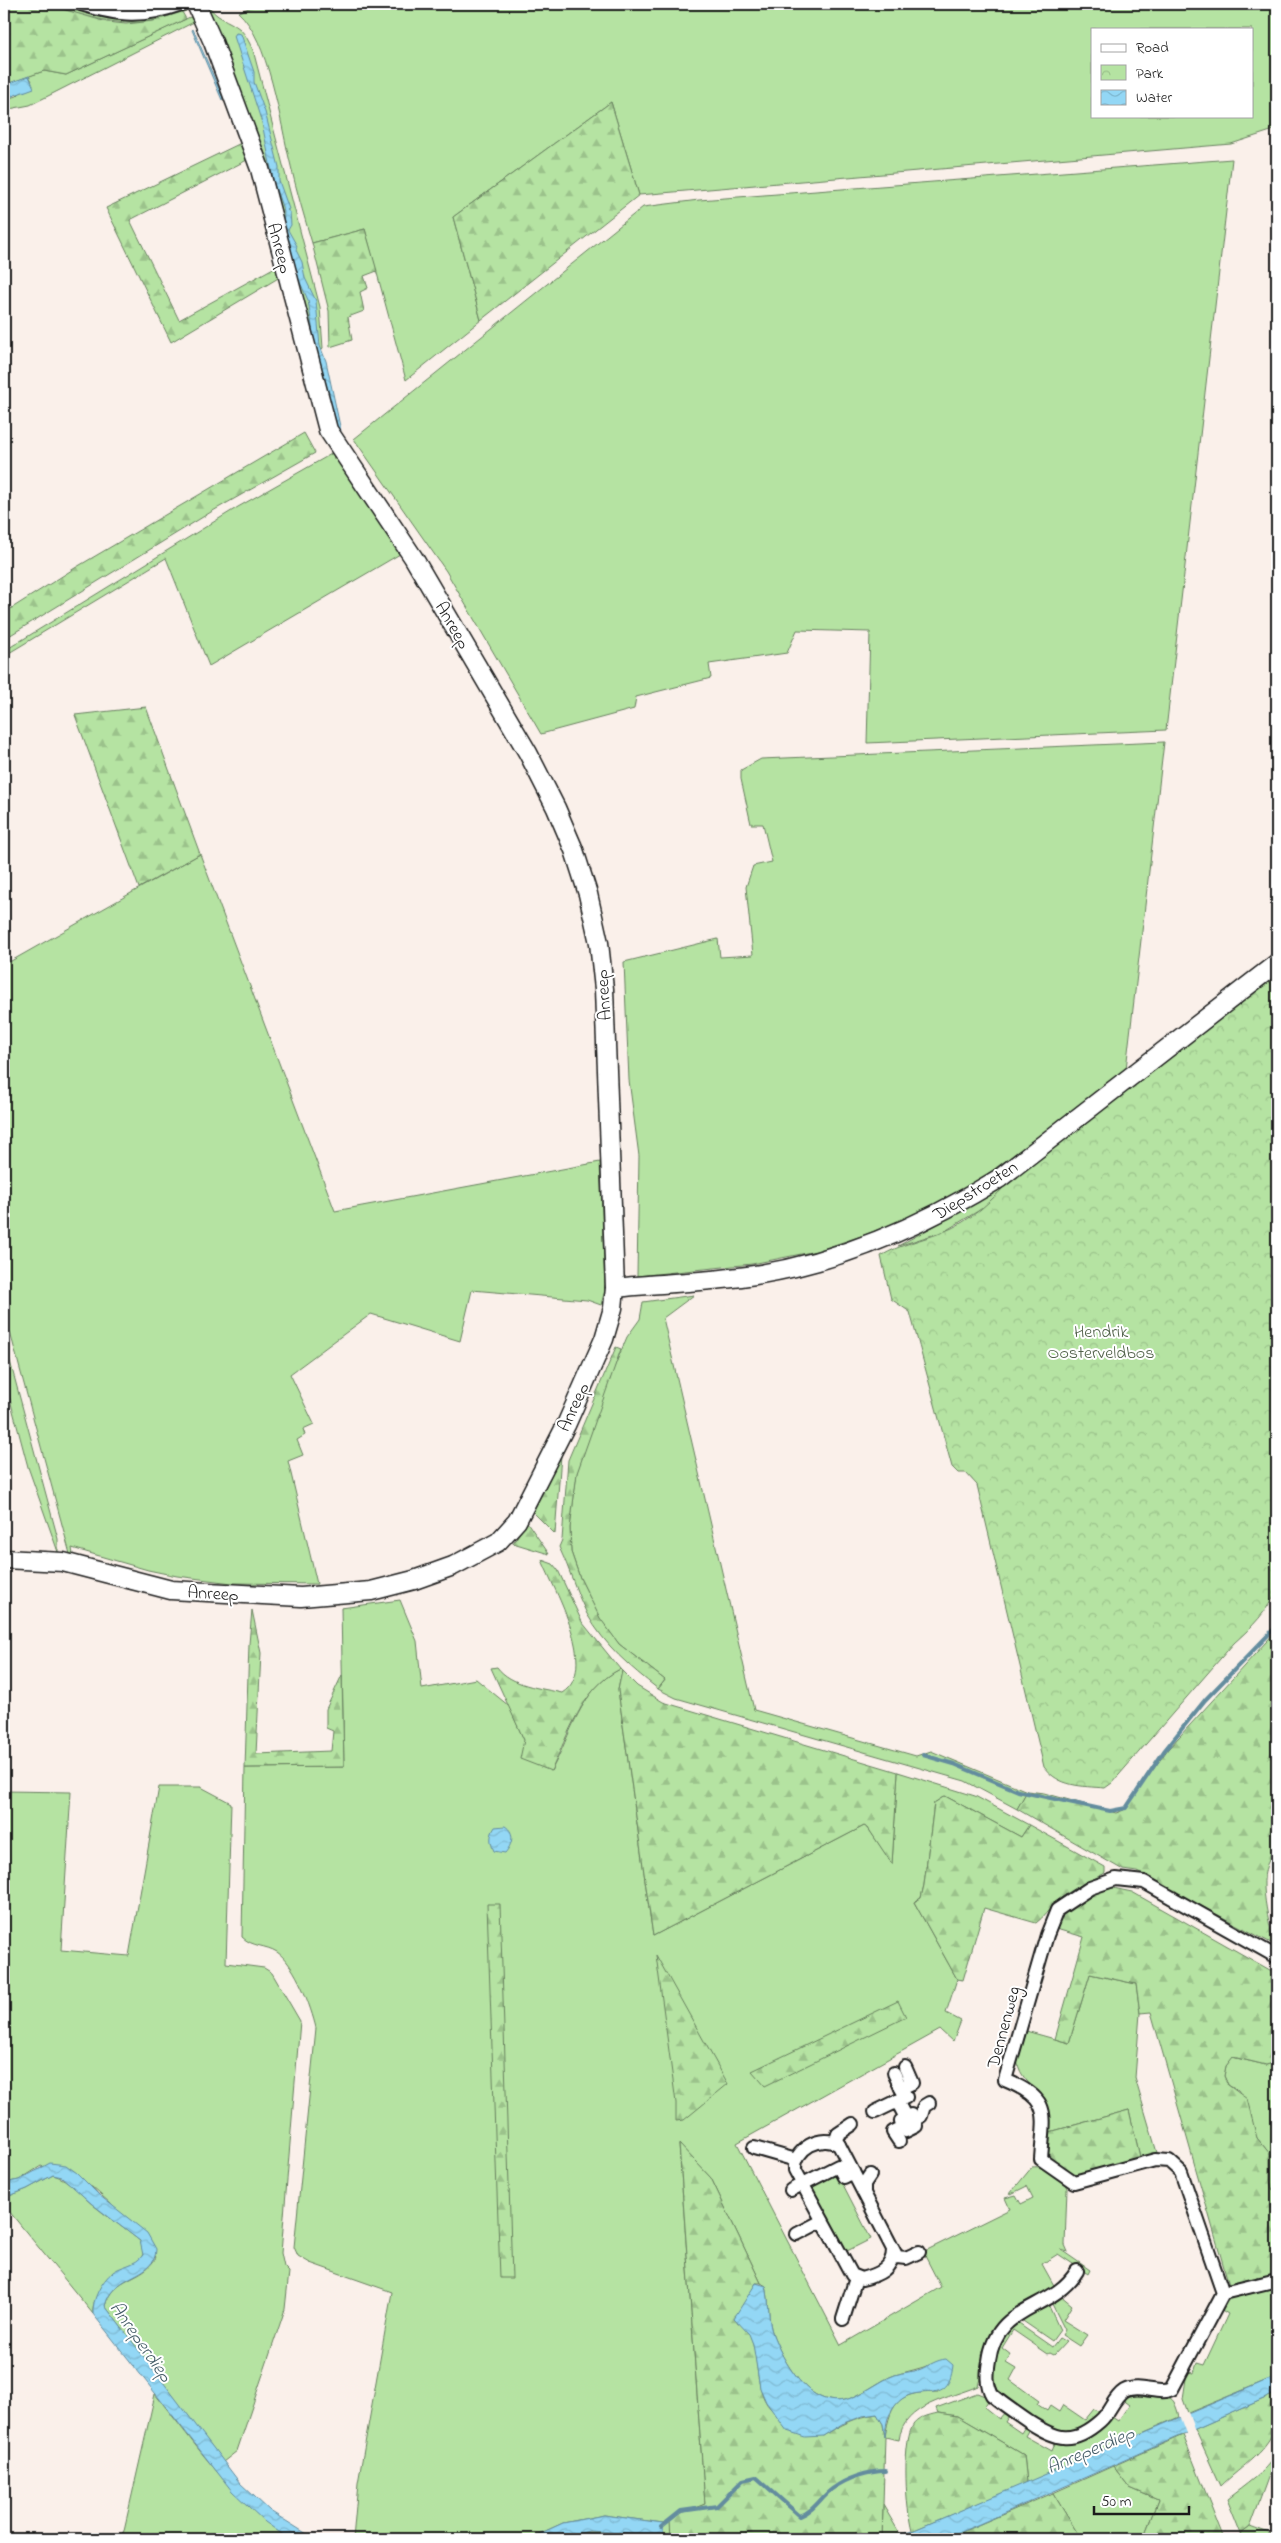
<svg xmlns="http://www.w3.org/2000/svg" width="1281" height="2543" font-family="'Indie Flower',sans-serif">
	<defs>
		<pattern id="forest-firs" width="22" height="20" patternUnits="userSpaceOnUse" patternTransform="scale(1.25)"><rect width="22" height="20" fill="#b5e3a2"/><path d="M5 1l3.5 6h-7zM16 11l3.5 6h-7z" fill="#9bc28b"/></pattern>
		<pattern id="park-crowns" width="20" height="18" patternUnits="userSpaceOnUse" patternTransform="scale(1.25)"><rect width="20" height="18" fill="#b5e3a2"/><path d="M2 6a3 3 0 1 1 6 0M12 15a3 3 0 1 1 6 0" fill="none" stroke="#9bc28b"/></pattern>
		<pattern id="water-waves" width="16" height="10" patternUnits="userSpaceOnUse" patternTransform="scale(1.25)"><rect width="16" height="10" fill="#93d7f5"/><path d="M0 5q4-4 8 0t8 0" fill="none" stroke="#7eb8d1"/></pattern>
	</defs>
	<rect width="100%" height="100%" fill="#faf0ea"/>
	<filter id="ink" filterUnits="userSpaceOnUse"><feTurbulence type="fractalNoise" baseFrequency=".02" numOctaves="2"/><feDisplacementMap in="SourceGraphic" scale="10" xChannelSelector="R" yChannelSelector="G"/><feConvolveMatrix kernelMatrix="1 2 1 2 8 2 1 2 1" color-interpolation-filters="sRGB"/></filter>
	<g filter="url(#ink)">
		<g fill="#b5e3a2" stroke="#68805f" fill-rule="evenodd">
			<path d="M 45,4 L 66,4 L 82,9 L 186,11 C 175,15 164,19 152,21 C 115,28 81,14 45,4 Z"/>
			<path d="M 204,4 L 208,4 C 215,19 228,19 240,29 C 246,35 249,42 253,50 L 320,307 L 323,348 L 317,355 Z"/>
			<path d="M 260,4 L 1277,4 L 1277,129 L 1231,144 L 639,195 L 611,102 L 453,217 L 481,320 L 406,380 L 365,229 L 312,243 C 304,216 296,189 290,162 C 280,122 269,39 238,12 ZM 1092,29 L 1252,29 L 1252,116 L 1092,116 Z"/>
			<polygon points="190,17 194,22 50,95 30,105 4,110 4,99 17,96 32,81 29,76 44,71 66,75"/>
			<polygon points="1232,159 1166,730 867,743 870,632 797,630 787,653 709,664 711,678 636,697 634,709 541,734 446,571 354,439 643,207 699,200"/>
			<polygon points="333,453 334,459 337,460 400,554 209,666 166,558 4,656 4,651 238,507"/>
			<polygon points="1164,742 1126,1069 1019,1151 961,1193 940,1205 867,1234 816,1251 752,1264 637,1276 639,1156 629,1080 624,962 718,939 720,957 753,955 746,887 753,866 772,862 763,824 751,824 741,779 741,770 761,759"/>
			<polygon points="200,854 335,1211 600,1162 605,1290 601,1305 587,1300 472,1290 460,1341 371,1314 290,1374 314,1424 303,1429 305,1435 297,1440 303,1455 288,1461 317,1584 232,1583 177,1576 148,1570 72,1548 73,1555 70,1554 4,1310 4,965"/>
			<polygon points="1013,1177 988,1205 945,1231 898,1246 961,1211"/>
			<polygon points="694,1295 663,1318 754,1710 916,1756 931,1751 1027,1791 1017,1809 965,1781 676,1698 658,1689 665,1680 619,1644 600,1619 580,1578 571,1552 570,1528 577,1472 609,1379 627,1337 640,1319 643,1302"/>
			<polygon points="4,1339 58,1539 58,1552 28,1467 4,1377"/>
			<path d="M 400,1600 L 417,1641 L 422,1689 L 476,1679 L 509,1706 L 524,1740 L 551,1771 C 571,1735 580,1689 620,1669 L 622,1671 L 618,1690 L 653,1936 L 864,1826 L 868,1828 L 892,1863 L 898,1772 L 975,1796 L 1029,1825 L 1021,1837 L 945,1796 L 934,1803 L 924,1885 L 921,1898 L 914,1902 L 957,1979 L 946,2013 L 961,2021 L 953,2042 L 940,2030 L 737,2143 L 841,2345 L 941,2287 L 923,2252 L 1010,2209 L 1005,2198 L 1016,2195 L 1021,2204 L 1033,2198 L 1027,2186 L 1009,2195 L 1032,2167 C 1046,2165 1061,2176 1067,2188 L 1065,2245 L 1068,2252 L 1061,2250 L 1090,2270 L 1088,2274 L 1058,2254 L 1042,2264 L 1056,2289 L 993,2329 L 978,2386 C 951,2398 903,2404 899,2440 L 885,2437 C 891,2400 900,2392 938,2392 L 932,2364 C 920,2369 908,2371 895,2375 C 882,2379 867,2392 851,2398 C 812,2413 785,2365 773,2335 C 767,2319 770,2302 766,2286 L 761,2283 L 711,2178 L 679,2145 L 705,2504 L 692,2510 L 681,2511 L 672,2526 L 671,2539 L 556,2539 C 594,2524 625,2538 663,2534 L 663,2523 L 604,2515 L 563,2523 L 528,2539 L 353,2539 L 358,2483 L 392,2292 L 310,2263 L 298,2256 L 294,2247 L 316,2028 C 311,2007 296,1965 277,1952 C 266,1945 252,1947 242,1937 L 245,1768 L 344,1767 L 341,1608 Z"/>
			<path d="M 159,1787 L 201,1787 L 231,1803 L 226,1963 L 264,1968 L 272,1973 L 300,2021 L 281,2253 L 284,2267 L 289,2272 L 285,2309 L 237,2451 L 223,2462 L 105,2306 C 113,2275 144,2281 156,2257 L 111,2204 L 92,2187 L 41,2166 L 19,2180 L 4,2183 L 4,1791 L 71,1792 L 61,1950 L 129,1956 Z"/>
			<path d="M 1090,1974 L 1136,1984 L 1140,2013 L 1135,2078 L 1158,2156 L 1140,2157 L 1129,2110 L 1046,2133 C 1055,2086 1024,2094 1017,2061 C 1016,2053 1023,2039 1026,2031 L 1069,2043 Z"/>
			<polygon points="1232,2057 1266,2065 1277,2062 1277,2193 1272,2190 1270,2180 1270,2154 1257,2138 1252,2126 1251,2111 1238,2091 1228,2085 1224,2076 1226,2066"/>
			<polygon points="836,2171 871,2239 845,2252 808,2189 811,2187 810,2185"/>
			<path d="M 53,2175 C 70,2179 80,2195 93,2205 C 109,2218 125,2229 140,2241 C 143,2247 145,2251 142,2256 C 140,2262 134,2263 129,2265 C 112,2275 91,2293 93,2314 L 4,2205 L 4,2198 L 27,2189 Z"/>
			<polygon points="1277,2284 1277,2376 1188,2413 1183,2399 1187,2372 1194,2373 1197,2363 1204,2365 1228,2314 1220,2309 1235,2293"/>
			<polygon points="1060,2295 1072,2305 1063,2320 1087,2335 1079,2346 1062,2335 1065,2330 1050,2300"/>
			<polygon points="1047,2302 1060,2330 1052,2341 1020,2319"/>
			<polygon points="1016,2322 1052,2347 1059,2338 1066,2342 1054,2355 1050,2353 1048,2354 1013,2330 1002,2348 1011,2355 1006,2363 1016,2369 1010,2380 1039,2401 1037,2404 1047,2411 1050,2406 1059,2412 1063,2405 1085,2420 1094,2409 1101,2413 1082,2430 1055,2433 1002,2398 992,2385 998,2340"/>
			<path d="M 977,2393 L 990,2398 L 984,2407 L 999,2419 L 1006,2411 L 1010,2414 L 1005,2422 L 1021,2433 L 1026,2425 L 1030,2427 L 1025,2436 L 1052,2451 L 1056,2441 L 1109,2415 L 1118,2421 L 1129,2405 L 1121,2399 C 1131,2392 1166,2389 1174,2402 C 1176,2406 1178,2412 1179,2417 L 1027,2483 L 1024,2455 L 957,2416 L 938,2413 L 936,2408 Z"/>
			<path d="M 155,2394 C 197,2446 234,2501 289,2539 L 122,2539 Z"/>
			<polygon points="1113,2466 1130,2488 1158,2500 1143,2539 1081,2539 1053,2493"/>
			<polygon points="883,2505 900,2534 882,2539"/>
			<polygon points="1250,2527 1277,2537 1277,2539 1243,2539 1241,2534"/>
		</g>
		<g fill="url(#forest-firs)" stroke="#68805f">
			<polygon points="4,4 45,4 107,22 126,24 153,21 182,12 186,19 66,75 44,71 4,85"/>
			<polygon points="611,102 639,195 481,320 453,217"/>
			<polygon points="241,143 247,160 130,220 179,320 277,266 280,277 171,342 106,208"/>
			<polygon points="365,229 377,271 364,276 368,288 360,292 364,311 348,317 352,340 330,347 329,311 312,243"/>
			<polygon points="304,433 315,453 211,512 4,639 4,613 75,568"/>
			<polygon points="146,707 200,854 139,888 75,715"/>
			<path d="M 616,1347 L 621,1349 L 577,1473 L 570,1528 L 571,1552 L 580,1578 L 600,1618 L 619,1644 L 665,1680 L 658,1689 C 630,1667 605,1646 587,1614 C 576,1593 570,1569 559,1547 L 562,1540 L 568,1460 Z"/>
			<polygon points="561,1455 555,1534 533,1512"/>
			<polygon points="527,1522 549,1554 513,1543"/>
			<path d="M 542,1560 L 553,1564 L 558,1570 L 582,1622 L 620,1669 C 582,1688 568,1735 551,1771 L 520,1759 L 524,1740 L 491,1668 L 497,1667 C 511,1686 541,1688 562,1693 C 600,1669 555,1592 542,1560 Z"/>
			<polygon points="252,1610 261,1653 256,1754 331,1751 333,1731 326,1728 326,1709 342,1675 344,1767 245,1768 249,1644"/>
			<path d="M 1277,1630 L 1277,1851 C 1252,1869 1270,1918 1273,1944 L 1137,1872 L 1123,1870 L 1017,1809 L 1027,1791 L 1044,1793 L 1116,1813 L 1124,1810 L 1168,1749 Z"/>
			<polygon points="622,1671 637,1686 663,1702 898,1772 892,1864 868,1828 864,1826 653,1936 618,1690"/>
			<path d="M 945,1796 L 1021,1837 L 1029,1825 L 1105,1867 L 1105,1873 C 1089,1882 1068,1890 1055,1903 C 1048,1910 1044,1917 1036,1923 L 984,1908 L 963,1980 L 957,1979 L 914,1902 L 921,1898 L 924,1885 L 934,1803 Z"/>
			<polygon points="1113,1888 1132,1892 1277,1974 1277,2062 1266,2065 1233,2057 1226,2066 1224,2076 1228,2085 1247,2099 1257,2138 1270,2154 1270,2180 1272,2190 1277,2193 1277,2274 1229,2285 1151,2012 1140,2013 1136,1984 1090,1974 1069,2043 1055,2039 1084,1937 1056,1929 1063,1913 1092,1894"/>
			<polygon points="487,1904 500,1904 512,2278 500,2278"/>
			<polygon points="656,1955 728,2084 684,2120 676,2121 676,2103"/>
			<polygon points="898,2001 906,2017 765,2086 752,2071"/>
			<polygon points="1129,2110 1140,2157 1078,2176 1042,2155 1046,2133"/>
			<path d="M 679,2144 L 711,2178 L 761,2283 L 756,2283 L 737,2322 C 765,2334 749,2387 771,2409 C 782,2419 809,2429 823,2436 C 840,2425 856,2417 877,2414 L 883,2424 L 885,2437 L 882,2539 L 671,2539 L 670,2520 C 682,2510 691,2510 705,2504 Z"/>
			<path d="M 1277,2393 C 1277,2401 1279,2412 1277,2421 C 1270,2451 1241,2466 1221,2486 L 1195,2429 Z"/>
			<path d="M 938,2413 L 957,2416 L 1024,2455 L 1027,2483 L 912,2531 C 906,2509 902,2448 912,2427 C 916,2418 929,2415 938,2413 Z"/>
			<polygon points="1183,2435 1224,2539 1143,2539 1158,2500 1130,2488 1113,2466"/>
			<path d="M 1277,2453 L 1250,2527 L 1241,2534 L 1227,2499 C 1245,2485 1265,2472 1277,2453 Z"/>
			<polygon points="1053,2493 1081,2539 945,2539"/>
		</g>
		<path fill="url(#park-crowns)" stroke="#68805f" d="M 1277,973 L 1277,1589 C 1267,1612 1253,1626 1234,1643 L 1112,1783 L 1105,1788 C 1081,1786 1059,1787 1044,1767 L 977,1485 L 966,1473 L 958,1473 L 952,1467 L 910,1312 L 891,1299 L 881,1256 C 901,1244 922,1240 943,1232 C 971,1221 994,1199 1013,1177 Z"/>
		<g fill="url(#water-waves)" stroke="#638c9e">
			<polygon points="193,29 223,98 222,100 192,30"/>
			<polygon points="236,33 241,34 254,72 254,82 265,112 279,167 279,181 289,209 287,210 290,212 291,225 288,230 297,246 296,250 302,262 305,278 316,301 320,346 326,361 341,431 337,435 315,346 308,300 294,269 290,243 283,226 284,212 274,184 262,123 234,36"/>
			<polygon points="29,76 34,88 4,99 4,85"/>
			<path d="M 505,1826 C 516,1833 512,1845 505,1853 L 494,1851 C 490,1842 489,1836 495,1827 Z"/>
			<path d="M 50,2163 L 66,2165 L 77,2173 L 99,2195 L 147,2233 L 156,2249 C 156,2279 113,2272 105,2306 L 240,2483 L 270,2511 L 315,2539 L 289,2539 L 265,2522 L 232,2491 L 93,2314 C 92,2300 101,2281 113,2272 C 122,2265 135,2266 143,2255 L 140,2241 L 92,2204 L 62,2177 L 53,2175 L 27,2189 L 4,2198 L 4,2183 L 19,2180 Z"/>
			<path d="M 756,2283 L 766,2286 C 770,2302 767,2319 773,2335 C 785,2365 812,2413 851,2398 C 867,2392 881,2380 895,2375 C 904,2372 913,2372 921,2369 C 930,2365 936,2360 946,2359 L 953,2365 C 948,2415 911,2372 890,2414 C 886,2420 886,2430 885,2437 L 883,2424 L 877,2414 L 863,2416 L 842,2424 L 823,2436 L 805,2437 L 787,2431 L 766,2402 L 760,2388 L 753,2344 L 749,2334 L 734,2318 Z"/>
			<polygon points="1277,2376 1277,2393 977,2525 943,2539 888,2539 912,2531"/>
			<polygon points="604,2515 663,2523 663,2534 653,2535 589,2531 556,2539 528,2539 563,2523"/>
		</g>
		<polygon fill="#faf0ea" points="1188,2412 1195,2432 1187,2436 1179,2415"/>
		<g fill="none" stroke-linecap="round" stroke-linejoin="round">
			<g stroke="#638c9e" stroke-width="4">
				<polyline points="923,1755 954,1764 1018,1791 1110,1811 1126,1808 1164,1751 1205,1700 1277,1626"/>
				<path d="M 661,2527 L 681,2511 L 717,2506 L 743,2480 L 756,2477 L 800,2516 C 814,2511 820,2498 832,2489 C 847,2478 868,2471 886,2471"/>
			</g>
			<defs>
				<g id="street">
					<path d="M 81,4 C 120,16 142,18 181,4"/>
					<polyline points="894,2073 901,2088 912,2083 905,2067"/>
					<polyline points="897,2101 906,2118 901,2121 903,2127 893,2132 899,2141"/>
					<polyline points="875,2112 906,2097 901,2088"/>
					<polyline points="913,2120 921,2116 924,2106 929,2103"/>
					<polyline points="903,2127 906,2131 916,2126 911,2115 906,2118"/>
					<polyline points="839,2145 836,2140 838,2134 853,2124"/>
					<polyline points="754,2148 796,2160"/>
					<polyline points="791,2190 838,2166 844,2177 853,2172"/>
					<polyline points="864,2193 864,2184 870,2175"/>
					<polyline points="797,2234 822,2221"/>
					<path d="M 893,2250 C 893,2269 878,2275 862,2279 L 852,2275 L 795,2170 C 793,2149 822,2133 839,2145 L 897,2257 L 906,2258 L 919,2252"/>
					<path d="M 1077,2271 C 1052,2312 996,2303 989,2361 C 987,2373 986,2384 992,2395 C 1004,2405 1016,2413 1029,2422 C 1057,2440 1073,2445 1100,2421 C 1110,2413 1113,2398 1124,2391 C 1139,2383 1159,2396 1172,2389 L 1223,2293 L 1181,2172 L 1169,2161 L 1155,2160 L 1074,2182 L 1041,2159 C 1044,2113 1053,2100 1005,2080 L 1047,1935 L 1057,1910 L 1090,1888 L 1116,1879 L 1144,1882 L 1277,1957"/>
					<polyline points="1223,2293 1277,2280"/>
					<polyline points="843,2319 856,2278"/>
				</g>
				<g id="secondary">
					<path d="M 615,1288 C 662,1283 709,1282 755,1275 C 844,1261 924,1225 1000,1178 L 1277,963"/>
					<polyline points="4,1559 63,1562 171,1590 301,1597 371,1591 414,1580 453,1566 498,1542 517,1521 566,1425 604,1339 613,1308 615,1288 604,989 599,943 588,894 574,850 556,808 528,753 413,557 328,430 260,169 213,42 196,4"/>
				</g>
			</defs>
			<use href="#street" stroke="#1c1c1c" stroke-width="16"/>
			<use href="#secondary" stroke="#1c1c1c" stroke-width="21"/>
			<use href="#street" stroke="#fff" stroke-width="12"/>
			<use href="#secondary" stroke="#fff" stroke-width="18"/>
		</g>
	</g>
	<g text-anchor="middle" stroke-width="4" stroke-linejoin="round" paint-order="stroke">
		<g font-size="18" fill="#1c1c1c" stroke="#fff">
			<text transform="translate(280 248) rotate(75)" y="6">Anreep</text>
			<text transform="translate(453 625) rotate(60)" y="6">Anreep</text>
			<text transform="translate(603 995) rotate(-94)" y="6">Anreep</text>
			<text transform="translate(975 1190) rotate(-32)" y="6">Diepstroeten</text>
			<text transform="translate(573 1407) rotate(-65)" y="6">Anreep</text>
			<text transform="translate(213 1593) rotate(4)" y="6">Anreep</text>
			<text transform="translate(1003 2027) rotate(-75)" y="6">Dennenweg</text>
		</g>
		<g font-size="18" fill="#52624b" stroke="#fff">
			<text x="1101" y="1337">Hendrik<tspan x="1101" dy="21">Oosterveldbos</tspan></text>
		</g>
		<g font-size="19" font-style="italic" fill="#465d68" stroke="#fff">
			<text transform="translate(142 2341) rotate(55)" y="7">Anreperdiep</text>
			<text transform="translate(1090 2449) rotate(-23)" y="7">Anreperdiep</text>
		</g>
	</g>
	<rect width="1281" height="2543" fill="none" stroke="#fff" stroke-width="20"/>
	<rect x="10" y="10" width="1261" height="2523" fill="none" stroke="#1c1c1c" stroke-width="2" filter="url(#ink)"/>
	<rect x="1091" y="28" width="162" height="90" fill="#ffffff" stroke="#a4a4a4"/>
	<rect x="1101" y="44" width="25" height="8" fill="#ffffff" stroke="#a4a4a4"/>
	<text x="1136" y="52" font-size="15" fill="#1c1c1c">Road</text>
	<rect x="1101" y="65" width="25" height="15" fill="url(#park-crowns)" stroke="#a4a4a4"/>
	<text x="1136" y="78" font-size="15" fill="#1c1c1c">Park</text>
	<rect x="1101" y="90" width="25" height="15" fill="url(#water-waves)" stroke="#a4a4a4"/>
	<text x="1136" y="102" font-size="15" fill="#1c1c1c">Water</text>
	<path d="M1094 2506v8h95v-8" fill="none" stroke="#1c1c1c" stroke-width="2.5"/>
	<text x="1101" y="2506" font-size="15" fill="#1c1c1c" stroke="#ffffff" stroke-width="4" paint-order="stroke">50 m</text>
</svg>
